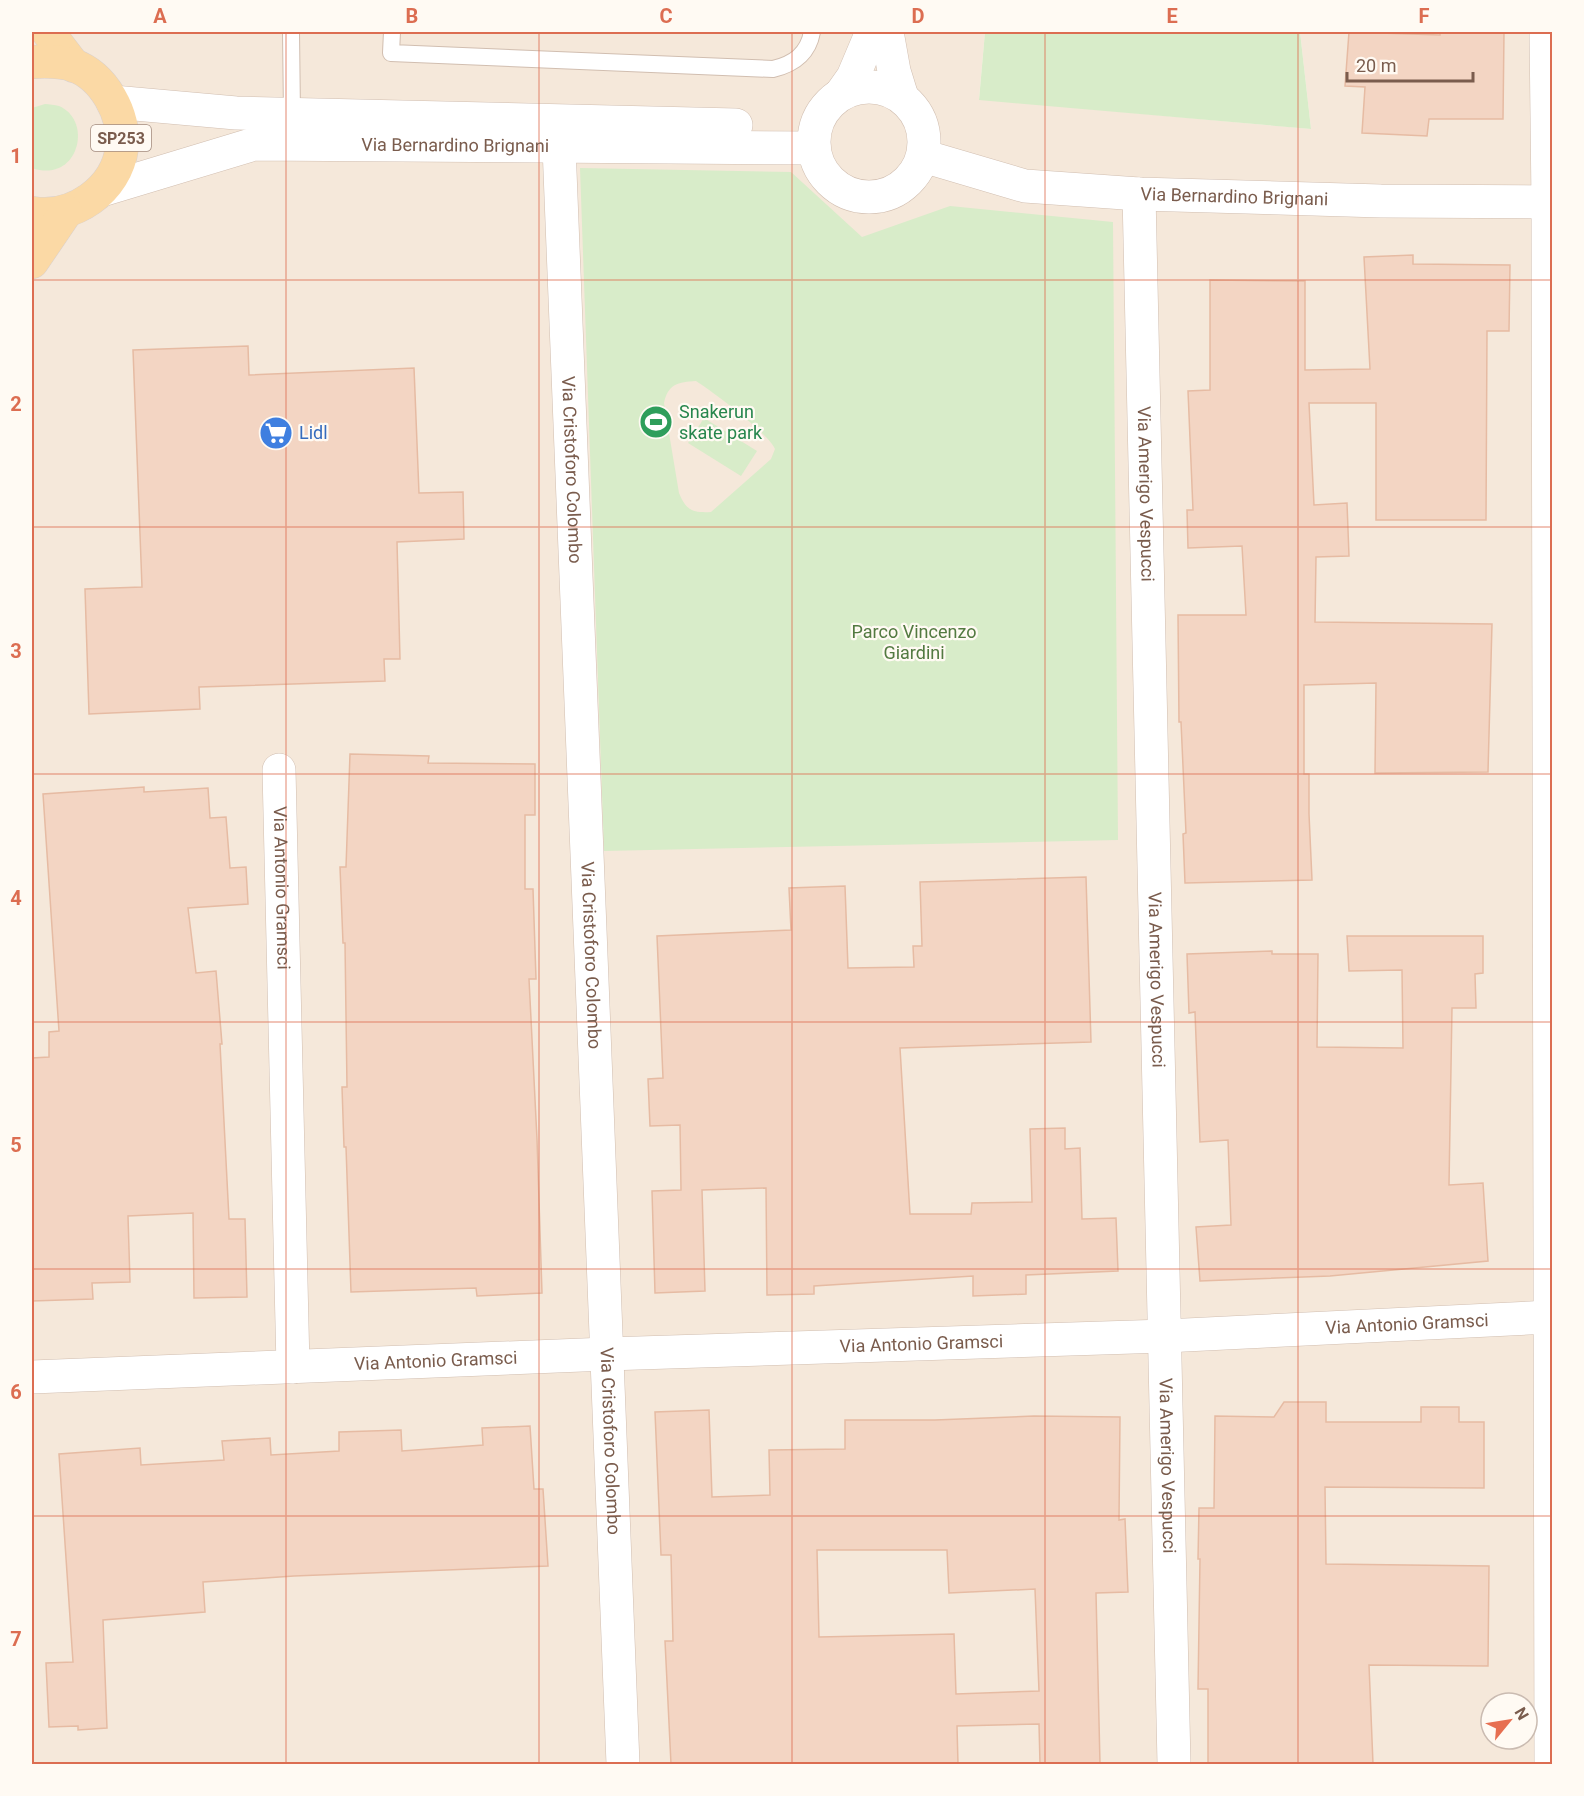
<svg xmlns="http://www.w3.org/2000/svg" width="1584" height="1796" font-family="Roboto,sans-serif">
	<rect width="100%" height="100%" fill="#fdf6ec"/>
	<path fill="#f5e8da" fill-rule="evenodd" d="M 32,32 L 985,32 L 979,99 L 1311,129 L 1300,32 L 1552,32 L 1552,1764 L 32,1764 ZM 1491,1703 L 1527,1703 L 1527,1739 L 1491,1739 Z"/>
	<g fill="#d8ecc9" fill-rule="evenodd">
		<polygon points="985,32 1300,32 1311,129 979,100"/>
		<path d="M 45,104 C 49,104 55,105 59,106 C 94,121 78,184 32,168 L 32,108 Z"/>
		<path d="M 580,168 L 791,172 L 862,237 L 950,206 L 1113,222 L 1118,840 L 604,851 ZM 696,381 C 712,391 769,434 775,449 L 771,459 L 711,512 C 692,513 686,510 679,493 L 664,403 C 668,384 678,382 696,381 Z"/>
		<polygon points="704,418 757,451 741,476 688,443"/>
	</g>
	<g fill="#f3d5c3" stroke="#e6bba3" stroke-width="1.5" fill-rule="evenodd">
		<polygon points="1349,32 1440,35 1440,32 1504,32 1503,119 1429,119 1427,136 1362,133 1365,87 1345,86"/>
		<polygon points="1413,255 1413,264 1510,265 1509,331 1487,331 1486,520 1376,520 1376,403 1309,403 1314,505 1347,503 1349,556 1316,557 1315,622 1492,624 1488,772 1375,773 1376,683 1304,685 1304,774 1309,774 1309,814 1312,880 1185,883 1183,834 1186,833 1181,722 1179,722 1178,615 1246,615 1242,546 1188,548 1187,510 1193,510 1188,391 1210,390 1210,280 1305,281 1305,370 1370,369 1364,257"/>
		<polygon points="248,346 249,375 414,368 419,493 463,492 464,539 397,542 400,659 384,659 385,681 199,687 200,709 89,714 85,589 142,587 133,350"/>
		<polygon points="350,754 429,756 428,763 535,764 535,815 525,815 525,889 533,889 536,979 529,979 537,1139 542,1293 477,1296 476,1288 351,1292 346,1147 344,1147 342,1087 347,1087 345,943 343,943 340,867 346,867"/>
		<polygon points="144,787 144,792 208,788 210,818 226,817 230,868 246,867 248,904 188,908 196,973 216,971 222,1044 220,1044 229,1219 245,1219 247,1297 194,1298 193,1213 128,1216 130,1282 92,1283 93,1299 32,1301 32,1058 49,1057 49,1032 59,1031 43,794"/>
		<polygon points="1086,877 1091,1042 900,1048 910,1214 971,1214 972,1203 1032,1202 1030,1129 1065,1128 1065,1149 1080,1148 1082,1219 1116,1218 1118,1271 1026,1275 1026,1294 973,1296 973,1276 814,1286 814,1294 767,1295 766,1188 702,1190 705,1291 655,1293 652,1191 681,1190 680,1125 650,1126 648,1079 663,1078 657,936 791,930 789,888 845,886 848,968 914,967 913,946 922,946 920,882"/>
		<polygon points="1347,936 1483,936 1483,973 1475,974 1476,1008 1452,1008 1449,1185 1483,1183 1488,1261 1330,1276 1200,1281 1196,1227 1231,1225 1228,1140 1200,1142 1195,1012 1189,1013 1187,954 1272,951 1272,954 1318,954 1317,1047 1403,1048 1402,970 1349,971"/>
		<polygon points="1284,1402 1326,1402 1326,1422 1421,1422 1421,1407 1459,1407 1459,1422 1484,1422 1484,1488 1325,1487 1326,1564 1489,1566 1488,1666 1369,1665 1373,1764 1208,1764 1208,1689 1198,1689 1200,1559 1198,1559 1199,1508 1214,1508 1215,1416 1274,1417"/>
		<path d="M 709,1410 L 712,1497 L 770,1495 L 769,1450 L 845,1449 L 845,1420 L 935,1420 L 1034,1416 L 1120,1417 L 1119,1520 L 1125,1519 L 1128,1592 L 1096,1593 L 1100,1764 L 1040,1764 L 1039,1724 L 957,1726 L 958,1764 L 671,1764 L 665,1641 L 673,1641 L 671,1555 L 661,1555 L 655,1412 ZM 817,1550 L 947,1550 L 949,1593 L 1035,1589 L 1039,1691 L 956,1694 L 954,1634 L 819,1637 Z"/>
		<polygon points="530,1426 534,1489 543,1489 548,1566 294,1576 203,1582 205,1612 103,1620 107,1728 78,1730 78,1726 49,1727 46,1663 73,1662 59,1454 140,1448 141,1465 224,1460 222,1441 270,1438 271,1455 339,1451 339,1432 401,1430 402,1451 483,1445 482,1428"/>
	</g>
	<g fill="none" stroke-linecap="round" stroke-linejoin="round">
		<defs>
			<g id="service">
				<polyline points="291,32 292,115"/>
				<path d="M 392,32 L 391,53 L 773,69 C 794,64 808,54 812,32"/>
			</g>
			<g id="minor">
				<polyline points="887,32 894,71 902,97"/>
				<polyline points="1546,32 1548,202 1551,1764"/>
				<circle cx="869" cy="142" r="55"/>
				<polyline points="841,94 853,77 872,32"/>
				<polyline points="113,102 236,113 736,125"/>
				<path id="s1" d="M 559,146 L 623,1764"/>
				<path id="s2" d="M 923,156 L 1025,186 L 1139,194 L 1381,201 L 1552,202"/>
				<path id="s3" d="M 102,190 L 254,144 L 814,148"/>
				<path id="s4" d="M 1139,194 L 1174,1764"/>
				<path id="s5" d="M 279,770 L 293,1367"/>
				<path id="s6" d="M 32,1377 L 607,1354 L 1165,1336 L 1550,1317"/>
			</g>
			<g id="primary">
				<polyline points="48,32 74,66"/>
				<path d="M 32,62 C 46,61 59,61 73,65 C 104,76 125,114 122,147 C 117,190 73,220 32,213"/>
				<polyline points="32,262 66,212"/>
			</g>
		</defs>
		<use href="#service" stroke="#d1beb0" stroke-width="18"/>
		<use href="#minor" stroke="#d1beb0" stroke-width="34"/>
		<use href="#primary" stroke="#dad1cd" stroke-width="34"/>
		<use href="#service" stroke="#fff" stroke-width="16"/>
		<use href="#minor" stroke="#fff" stroke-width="33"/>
		<use href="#primary" stroke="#fbd9a5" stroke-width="33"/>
	</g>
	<path fill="none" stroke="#dc6d51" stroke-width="1.5" stroke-opacity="0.55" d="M 286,32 L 286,1764M 539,32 L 539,1764M 792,32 L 792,1764M 1045,32 L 1045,1764M 1298,32 L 1298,1764M 32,280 L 1552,280M 32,527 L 1552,527M 32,774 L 1552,774M 32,1022 L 1552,1022M 32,1269 L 1552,1269M 32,1516 L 1552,1516"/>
	<defs>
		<symbol id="stadium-disc" viewBox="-11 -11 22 22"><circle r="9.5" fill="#2e9e5b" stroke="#fffaf3"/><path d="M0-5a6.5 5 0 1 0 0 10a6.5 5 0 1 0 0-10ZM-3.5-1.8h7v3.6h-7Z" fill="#fff"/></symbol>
		<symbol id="supermarket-disc" viewBox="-11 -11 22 22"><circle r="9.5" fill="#3f7fe0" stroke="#fffaf3"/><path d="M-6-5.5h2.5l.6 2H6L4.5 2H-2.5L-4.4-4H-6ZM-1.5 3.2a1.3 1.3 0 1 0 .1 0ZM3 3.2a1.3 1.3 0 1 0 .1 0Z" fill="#fff"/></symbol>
	</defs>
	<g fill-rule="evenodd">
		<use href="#stadium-disc" x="637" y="403" width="38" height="38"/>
		<use href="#supermarket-disc" x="257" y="414" width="38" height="38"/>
	</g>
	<g text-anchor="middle" stroke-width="4.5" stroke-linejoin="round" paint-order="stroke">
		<rect fill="#fffaf3" stroke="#a28b7f" stroke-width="1.5" x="91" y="125" width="60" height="26" rx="4.5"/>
		<g font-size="16" font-weight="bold" fill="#7a5c4d">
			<text x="121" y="144">SP253</text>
		</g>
		<g font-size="18" fill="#7a5c4d" stroke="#fffaf3">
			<text dy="6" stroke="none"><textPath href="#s3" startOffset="360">Via Bernardino Brignani</textPath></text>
			<text dy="6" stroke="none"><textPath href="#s2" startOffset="316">Via Bernardino Brignani</textPath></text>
			<text dy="6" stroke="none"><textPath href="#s1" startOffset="324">Via Cristoforo Colombo</textPath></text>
			<text dy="6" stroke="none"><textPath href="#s4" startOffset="300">Via Amerigo Vespucci</textPath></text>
			<text dy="6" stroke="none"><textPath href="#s5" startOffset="118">Via Antonio Gramsci</textPath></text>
			<text dy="6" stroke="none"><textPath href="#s1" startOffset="810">Via Cristoforo Colombo</textPath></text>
			<text dy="6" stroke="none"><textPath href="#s4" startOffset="786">Via Amerigo Vespucci</textPath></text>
			<text dy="6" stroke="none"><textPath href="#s6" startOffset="1376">Via Antonio Gramsci</textPath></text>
			<text dy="6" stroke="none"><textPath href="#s6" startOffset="890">Via Antonio Gramsci</textPath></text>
			<text dy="6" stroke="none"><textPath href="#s6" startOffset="404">Via Antonio Gramsci</textPath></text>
			<text dy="6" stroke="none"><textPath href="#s1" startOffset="1296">Via Cristoforo Colombo</textPath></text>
			<text dy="6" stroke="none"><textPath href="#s4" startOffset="1272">Via Amerigo Vespucci</textPath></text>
		</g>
		<g font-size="18" fill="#27864d" stroke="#fffaf3" text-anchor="start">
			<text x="679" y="418">Snakerun<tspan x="679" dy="21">skate park</tspan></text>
		</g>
		<g font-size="18" fill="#366cbe" stroke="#fffaf3" text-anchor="start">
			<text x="299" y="439">Lidl</text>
		</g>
		<g font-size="18" fill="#537a41" stroke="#fffaf3">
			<text x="914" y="638">Parco Vincenzo<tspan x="914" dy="21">Giardini</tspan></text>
		</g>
	</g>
	<rect width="1584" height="1796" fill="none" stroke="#fffaf3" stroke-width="66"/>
	<g transform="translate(1509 1721) rotate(60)"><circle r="28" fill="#fffaf3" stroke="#cabbb1" stroke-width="1.5"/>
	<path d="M0-4.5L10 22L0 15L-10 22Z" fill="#e76f51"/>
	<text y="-9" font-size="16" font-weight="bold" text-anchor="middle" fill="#7a5c4d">N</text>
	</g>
	<path d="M1347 72v9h126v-9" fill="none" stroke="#7a5c4d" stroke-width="3"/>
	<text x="1356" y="72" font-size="18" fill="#7a5c4d" stroke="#fffaf3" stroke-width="4.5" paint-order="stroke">20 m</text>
	<rect x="33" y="33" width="1518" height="1730" fill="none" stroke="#dc6d51" stroke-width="2"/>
	<g font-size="20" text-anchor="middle" font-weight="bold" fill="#dc6d51">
		<text x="160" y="23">A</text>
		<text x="412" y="23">B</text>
		<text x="666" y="23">C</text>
		<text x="918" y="23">D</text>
		<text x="1172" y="23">E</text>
		<text x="1424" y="23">F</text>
		<text x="16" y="163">1</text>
		<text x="16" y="411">2</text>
		<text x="16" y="658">3</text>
		<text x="16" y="905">4</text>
		<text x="16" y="1152">5</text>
		<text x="16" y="1399">6</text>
		<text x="16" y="1646">7</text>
	</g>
</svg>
